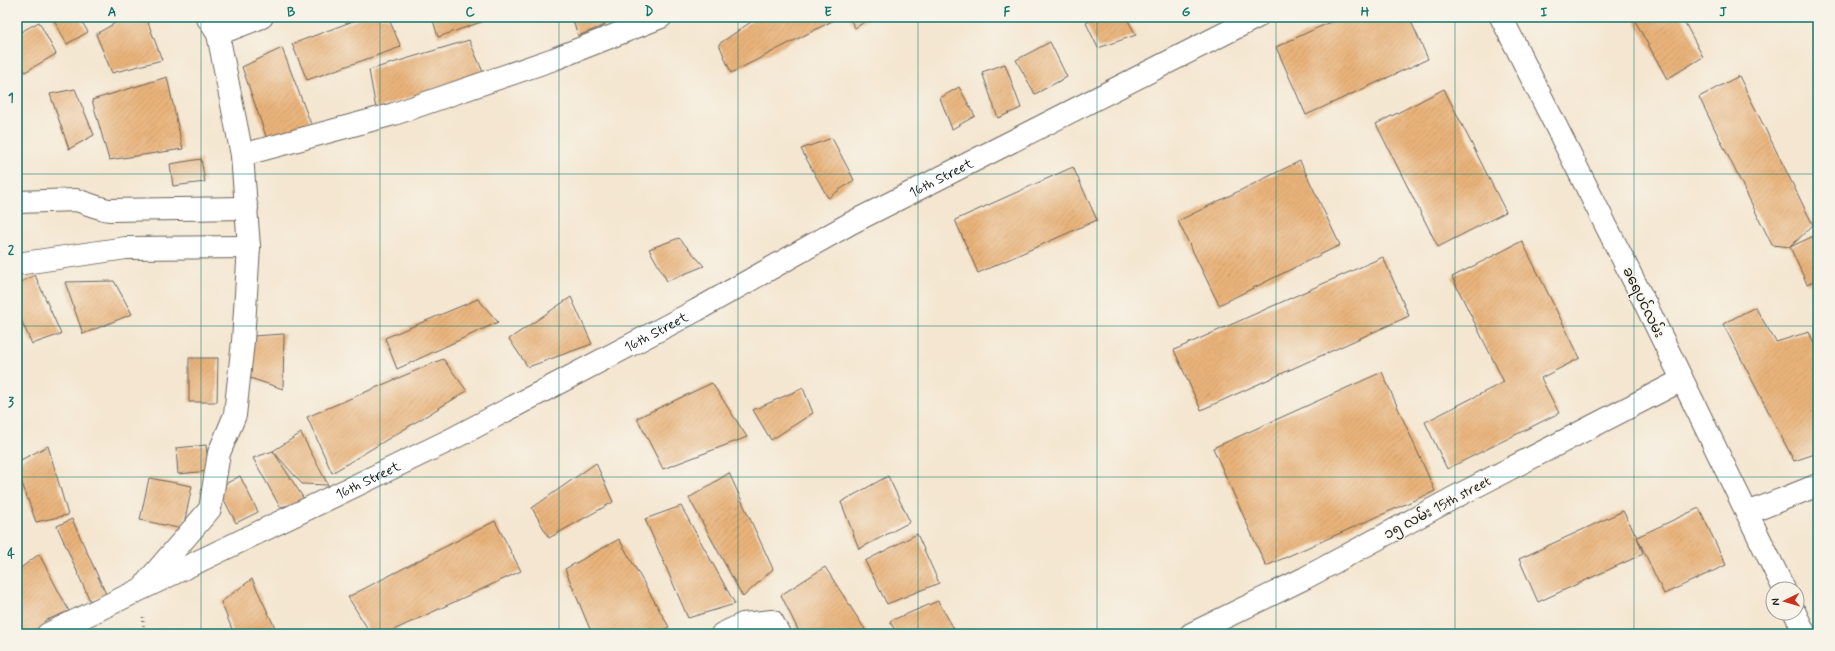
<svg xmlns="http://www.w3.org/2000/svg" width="1835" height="651" font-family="Mynerve,'Noto Sans Myanmar',sans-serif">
	<defs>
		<pattern id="building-hatch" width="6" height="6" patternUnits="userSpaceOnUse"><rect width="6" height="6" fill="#e9b37a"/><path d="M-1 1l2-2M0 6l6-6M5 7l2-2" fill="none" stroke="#c79969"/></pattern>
	</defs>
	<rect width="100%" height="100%" fill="#f7f3e8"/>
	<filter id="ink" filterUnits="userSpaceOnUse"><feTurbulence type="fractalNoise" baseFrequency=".025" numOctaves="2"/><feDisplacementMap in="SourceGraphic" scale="8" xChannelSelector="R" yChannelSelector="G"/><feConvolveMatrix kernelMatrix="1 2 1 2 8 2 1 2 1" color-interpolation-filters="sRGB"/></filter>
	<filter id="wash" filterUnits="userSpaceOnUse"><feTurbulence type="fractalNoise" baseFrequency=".012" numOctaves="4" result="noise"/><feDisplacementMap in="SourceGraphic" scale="16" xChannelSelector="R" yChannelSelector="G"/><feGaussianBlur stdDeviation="0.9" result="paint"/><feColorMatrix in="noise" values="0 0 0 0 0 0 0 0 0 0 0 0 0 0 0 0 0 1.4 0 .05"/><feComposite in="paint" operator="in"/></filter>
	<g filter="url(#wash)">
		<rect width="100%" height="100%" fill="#f4e6d0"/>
		<g id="blocks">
			<g fill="url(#building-hatch)">
				<polygon points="52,17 79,17 88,32 67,44"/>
				<polygon points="126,17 146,17 162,60 112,73 96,34"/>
				<polygon points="364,17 388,17 401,47 307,80 292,44"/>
				<polygon points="432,17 483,17 484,21 438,37"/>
				<polygon points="572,17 603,17 605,25 578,36"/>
				<polygon points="758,17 840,17 731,73 719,44"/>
				<polygon points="849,17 872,17 855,28"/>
				<polygon points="1096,17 1126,17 1136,35 1098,48 1086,23"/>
				<polygon points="1341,17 1409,17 1428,59 1306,115 1276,47"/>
				<polygon points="1633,17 1682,17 1703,57 1667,79"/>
				<polygon points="39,22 56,54 25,72 17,52 17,34"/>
				<polygon points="469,40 483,72 376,109 369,70"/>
				<polygon points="1050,42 1067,77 1035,94 1016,60"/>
				<polygon points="282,48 314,132 268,142 242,67"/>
				<polygon points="1005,64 1021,108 998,118 982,72"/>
				<polygon points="1739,76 1813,225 1790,247 1772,245 1699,97"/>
				<polygon points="167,77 183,149 109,160 92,100"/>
				<polygon points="959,87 975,116 952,129 940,98"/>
				<polygon points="75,89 94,135 69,149 50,94"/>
				<polygon points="1444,89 1506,212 1438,247 1376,124"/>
				<polygon points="832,138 854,180 828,198 801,149"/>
				<polygon points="201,159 205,182 173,186 170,164"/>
				<polygon points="1300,161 1340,245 1219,305 1178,221"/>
				<polygon points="1073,167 1097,220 978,273 955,220"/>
				<polygon points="1818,234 1818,279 1807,284 1790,247"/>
				<polygon points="679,238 704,266 667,281 649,249"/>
				<polygon points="1522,241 1580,358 1541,378 1559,413 1447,469 1425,422 1504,382 1452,277"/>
				<polygon points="1383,257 1409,316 1201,410 1174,350"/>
				<polygon points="35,275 61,334 32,344 17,311 17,284"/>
				<polygon points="114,281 132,314 83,334 65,282"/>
				<polygon points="571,297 592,344 528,367 509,339"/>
				<polygon points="478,299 498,322 397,369 385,338"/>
				<polygon points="1755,307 1776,342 1809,332 1818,352 1818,453 1794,461 1723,324"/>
				<polygon points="284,334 283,389 250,378 253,336"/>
				<polygon points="189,358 218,358 217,402 189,402"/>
				<polygon points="443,359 467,391 332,473 307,417"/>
				<polygon points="1382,372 1435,491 1266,566 1213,448"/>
				<polygon points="712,383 747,437 663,469 637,418"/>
				<polygon points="803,388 813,413 771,440 753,410"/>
				<polygon points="301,433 328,485 302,484 273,451"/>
				<polygon points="206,445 209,471 178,474 176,448"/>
				<polygon points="48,446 68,515 36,522 17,469 17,462"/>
				<polygon points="273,451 306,502 280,507 253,458"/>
				<polygon points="596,463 613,502 549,538 532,508"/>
				<polygon points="729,473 773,569 743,597 689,498"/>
				<polygon points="240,476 258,512 236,523 218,488"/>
				<polygon points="888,476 910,522 859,549 841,502"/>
				<polygon points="149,478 192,486 183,529 140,520"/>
				<polygon points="681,506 735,604 688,618 645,519"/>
				<polygon points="1699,508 1726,565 1664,594 1637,537"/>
				<polygon points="1623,511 1637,537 1643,554 1538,602 1519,559"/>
				<polygon points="72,519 106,594 90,601 57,526"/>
				<polygon points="495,521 521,571 385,634 371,634 348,597"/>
				<polygon points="917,534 939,583 887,604 865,561"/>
				<polygon points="619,539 669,627 655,634 592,634 565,569"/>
				<polygon points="39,554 69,611 44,621 48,629 31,634 17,634 17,571"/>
				<polygon points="825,567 868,634 800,634 781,595"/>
				<polygon points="252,579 278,634 234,634 221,602"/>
				<polygon points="938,601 957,634 897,634 890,621"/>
			</g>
		</g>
	</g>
	<g filter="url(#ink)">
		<use href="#blocks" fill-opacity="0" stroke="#68635b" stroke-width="1"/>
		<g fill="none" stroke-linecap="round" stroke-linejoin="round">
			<defs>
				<g id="minor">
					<polyline points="218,34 262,17"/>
					<polyline points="242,155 394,114 554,59 661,17"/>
					<path d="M 17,202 L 76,200 C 87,203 97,208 109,210 L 247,208"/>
					<polyline points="17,264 126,248 249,247"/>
					<polyline points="1748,513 1818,485"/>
					<polyline points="147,582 210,509 219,453 235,415 243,341 249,247 242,155 218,34 207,17"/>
					<path id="s1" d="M 48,634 L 450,440 L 697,310 L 851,223 L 1257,17"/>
					<polyline points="722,634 743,624 772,621 779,634"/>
					<polyline points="1191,634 1305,578 1457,496 1682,380"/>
				</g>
				<g id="secondary">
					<polyline points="1501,17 1644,301 1784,589"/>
					<polyline points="1795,613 1805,634"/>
				</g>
			</defs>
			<use href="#minor" stroke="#68635b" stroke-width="24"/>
			<use href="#secondary" stroke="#68635b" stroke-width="24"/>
			<polyline stroke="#68635b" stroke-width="2.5" stroke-dasharray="1 3" stroke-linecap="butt" points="143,617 144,634"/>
			<use href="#minor" stroke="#fff" stroke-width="22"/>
			<use href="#secondary" stroke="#fff" stroke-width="22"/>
		</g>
	</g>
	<path fill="none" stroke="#0f766e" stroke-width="1" stroke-opacity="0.55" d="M 201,17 L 201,634M 380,17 L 380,634M 559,17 L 559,634M 738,17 L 738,634M 918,17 L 918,634M 1097,17 L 1097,634M 1276,17 L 1276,634M 1455,17 L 1455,634M 1634,17 L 1634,634M 17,174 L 1818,174M 17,326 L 1818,326M 17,477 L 1818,477"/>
	<g text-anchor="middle" stroke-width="3" stroke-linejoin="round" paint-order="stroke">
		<g font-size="14" fill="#1c1c1c" stroke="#f7f3e8">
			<text dy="5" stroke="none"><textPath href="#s1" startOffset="1003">16th Street</textPath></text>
			<text transform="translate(1644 302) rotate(64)" y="5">ခရေပင်လမ်း</text>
			<text dy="5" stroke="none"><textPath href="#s1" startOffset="679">16th Street</textPath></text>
			<text dy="5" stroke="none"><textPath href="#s1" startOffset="355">16th Street</textPath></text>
			<text transform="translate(1437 507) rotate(-28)" y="5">၁၅ လမ်း 15th street</text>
		</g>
	</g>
	<rect width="1835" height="651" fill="none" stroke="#f7f3e8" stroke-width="44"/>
	<g transform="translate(1785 601) rotate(265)"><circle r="19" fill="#f7f3e8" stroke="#9f9d96"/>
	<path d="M0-3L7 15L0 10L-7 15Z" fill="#c8321e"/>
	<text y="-6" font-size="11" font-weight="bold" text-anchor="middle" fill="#1c1c1c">N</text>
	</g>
	<rect x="22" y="22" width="1791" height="607" fill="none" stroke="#0f766e" stroke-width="1.5"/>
	<g font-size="13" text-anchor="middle" font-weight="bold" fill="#0f766e">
		<text x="112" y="16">A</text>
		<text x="291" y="16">B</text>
		<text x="470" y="16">C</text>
		<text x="649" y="16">D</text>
		<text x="828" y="16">E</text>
		<text x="1007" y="16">F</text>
		<text x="1186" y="16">G</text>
		<text x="1365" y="16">H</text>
		<text x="1544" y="16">I</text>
		<text x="1723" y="16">J</text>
		<text x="11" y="102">1</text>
		<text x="11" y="254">2</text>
		<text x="11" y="406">3</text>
		<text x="11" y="558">4</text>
	</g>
</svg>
